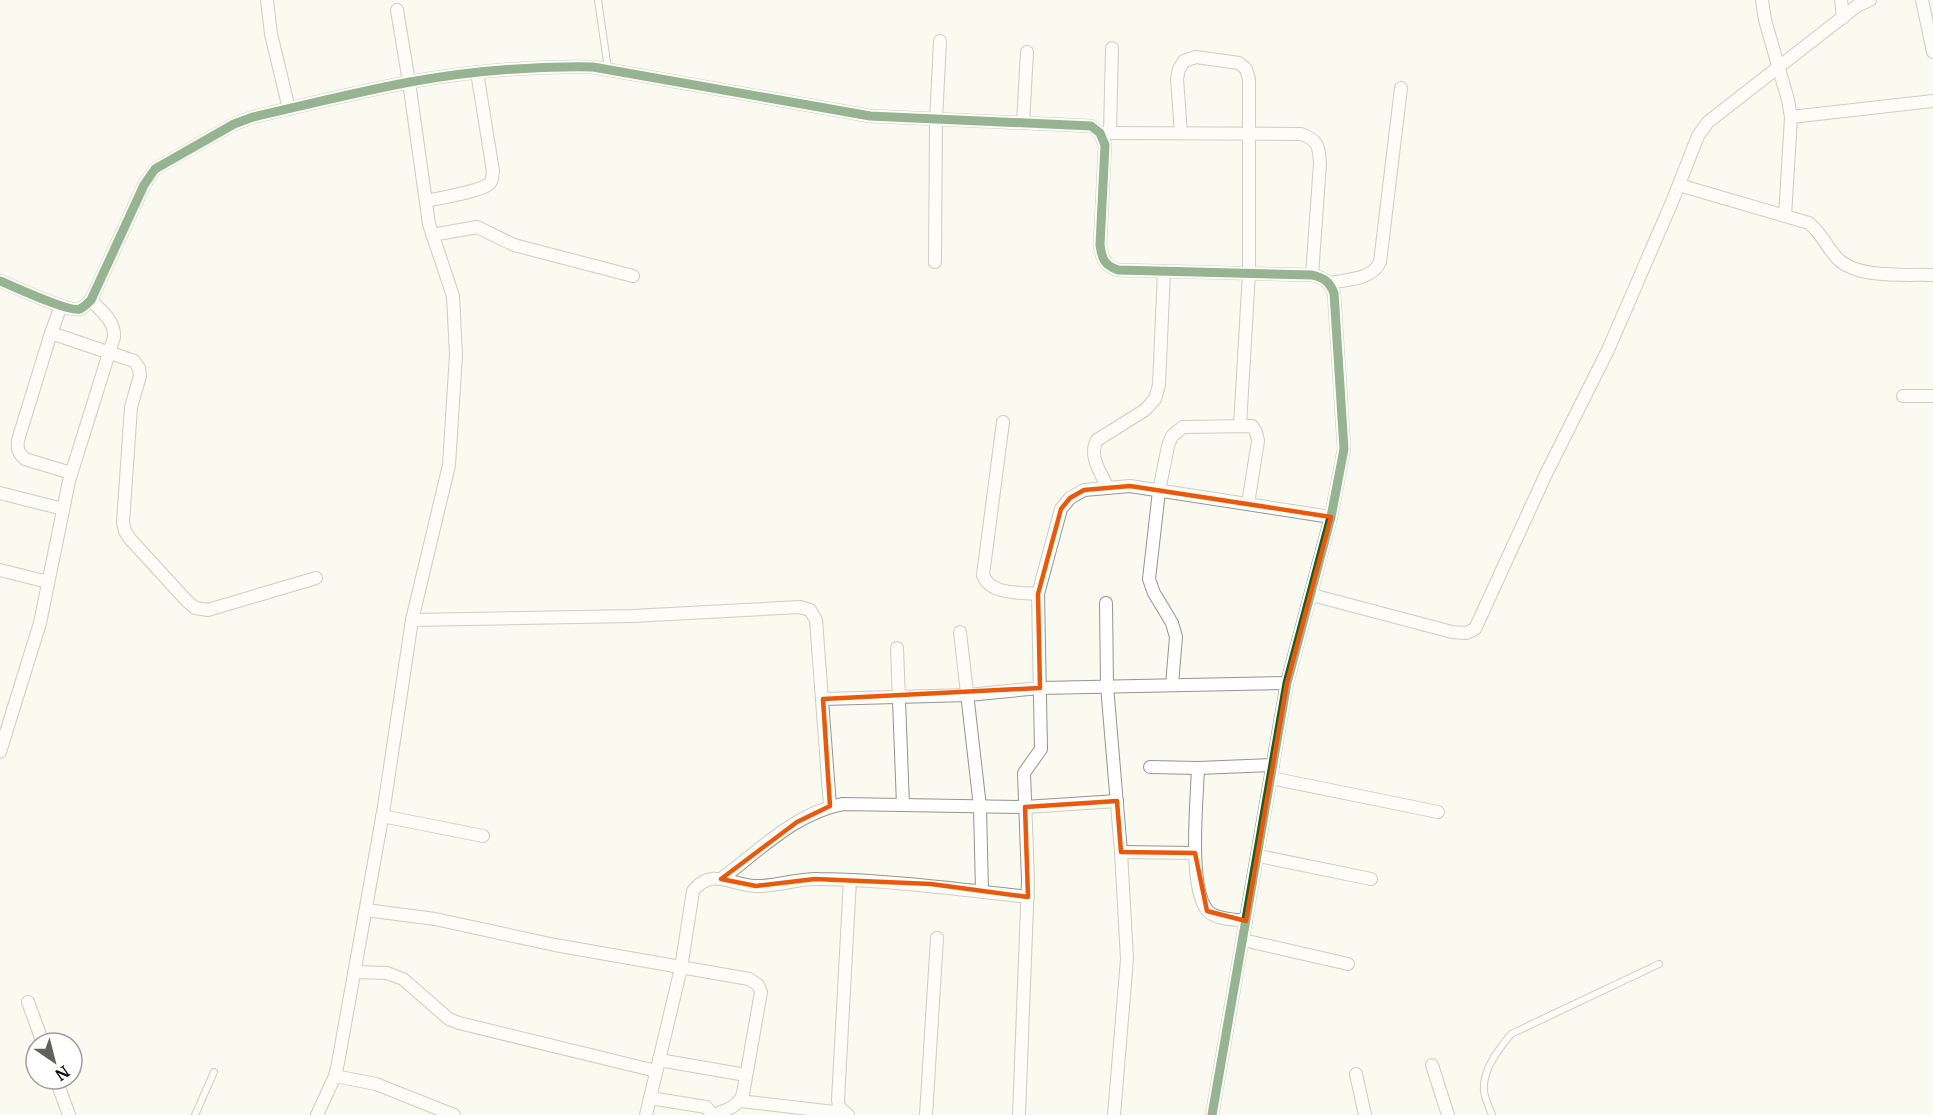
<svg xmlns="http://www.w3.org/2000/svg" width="1933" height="1115" font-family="Merriweather,serif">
	<rect width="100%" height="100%" fill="#fbfaf1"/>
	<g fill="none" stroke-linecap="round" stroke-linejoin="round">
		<defs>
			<g id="lane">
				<polyline points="598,0 608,69"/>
				<polyline points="195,1115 214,1072"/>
				<path d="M 1492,1115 C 1489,1107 1485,1099 1484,1091 C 1482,1070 1499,1049 1511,1034 L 1659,964"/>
			</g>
			<g id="street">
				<polyline points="267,0 271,34 289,109"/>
				<polyline points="1762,0 1765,20 1788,100 1791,117 1785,216"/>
				<polyline points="1841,0 1843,18"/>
				<polyline points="1922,0 1933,52"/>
				<polyline points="1791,117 1933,101"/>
				<polyline points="1023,123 1027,52"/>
				<path d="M 1100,133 L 1301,134 C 1318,140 1319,146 1320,163 L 1312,275"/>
				<polyline points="1110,133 1112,48"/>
				<polyline points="1181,133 1177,79 1179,69 1184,61 1196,57 1239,63 1246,69 1249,79 1249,273 1240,425"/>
				<path d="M 1679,185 L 1809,223 C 1824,236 1826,247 1838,259 C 1858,279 1906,274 1933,275"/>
				<path d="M 426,201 C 439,198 479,192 489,184 C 493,181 492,176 493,171 L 477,72"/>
				<polyline points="432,235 477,227 514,245 633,276"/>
				<polyline points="935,262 936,120 940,41"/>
				<path d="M 0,281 C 13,286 70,313 80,309 C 84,307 88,303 91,300 L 144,185 L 155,169 L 234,124 L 253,117 C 305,105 357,92 410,82 C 470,71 532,66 593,67 L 870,116 L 1091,126 L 1100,133 L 1105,145 L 1100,245 C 1102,259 1104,265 1118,270 L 1312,275 C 1324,278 1329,281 1334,293 L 1344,449 L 1331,517 L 1287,683 L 1212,1115"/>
				<path d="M 1330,283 C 1348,279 1372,280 1380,262 L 1401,88"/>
				<path d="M 61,306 L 51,333 L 18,440 C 17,449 18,453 25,459 L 71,473"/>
				<polyline points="51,333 134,361 139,368 140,376 131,407 123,522 125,531 130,539 187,601 195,608 208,610 316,578"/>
				<polyline points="1903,396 1933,396"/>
				<path d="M 1003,422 L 983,575 C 990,595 1019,592 1038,594"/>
				<path d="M 1108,488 C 1101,473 1088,456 1097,440 L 1145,410 L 1155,399 L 1159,385 L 1164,271"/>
				<polyline points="0,493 63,509"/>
				<polyline points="0,570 48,582"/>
				<polyline points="1312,595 1452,632 1466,633 1475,629 1546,474 1608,350 1672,202 1698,136 1708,122 1857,6 1870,0"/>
				<polyline points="1106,603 1107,686 1121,852 1127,959 1114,1115"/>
				<polyline points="412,620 633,616 800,607 810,610 816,620 830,806"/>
				<polyline points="960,632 980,807 982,891"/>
				<polyline points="897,648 903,805"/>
				<polyline points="1172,685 1176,637 1172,623 1154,593 1149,579 1159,491 1168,446 1172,436 1183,427 1252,426 1256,432 1258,441 1248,504"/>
				<polyline points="823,699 968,695 1040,688 1287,683"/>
				<path d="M 0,752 L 40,623 L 69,481 L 114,337 C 115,321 101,311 91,300"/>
				<polyline points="1150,767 1198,768 1273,765"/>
				<path d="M 1198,768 C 1197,800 1188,886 1207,910 C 1215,920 1235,919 1246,921"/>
				<polyline points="1271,778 1438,812"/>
				<polyline points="382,816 483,836"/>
				<polyline points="1121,852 1195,853"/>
				<polyline points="1259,856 1371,879"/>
				<path d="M 721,879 C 759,851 795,813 843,804 L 1025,807 L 1117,801"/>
				<path d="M 366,910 L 435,919 L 555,945 L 749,979 L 758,985 L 761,992 L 743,1094 C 738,1107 726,1110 714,1115"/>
				<polyline points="1243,940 1348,964"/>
				<polyline points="354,972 387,973 403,979 449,1019 459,1023 656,1071"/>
				<polyline points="28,1002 43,1043"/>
				<polyline points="659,1060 746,1075"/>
				<polyline points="1432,1065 1448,1115"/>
				<polyline points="1356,1074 1365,1115"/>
				<polyline points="335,1076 376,1084 454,1115"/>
				<polyline points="56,1079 69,1115"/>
				<polyline points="650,1098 706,1107 713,1115"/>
				<polyline points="740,1101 843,1113"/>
				<polyline points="317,1115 335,1076 338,1063 384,807 412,620 449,465 456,355 453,296 429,224 409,82 397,10"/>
				<path d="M 646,1115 L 681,968 L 693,891 C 711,867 731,885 755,886 C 776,887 798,878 819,879 C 889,880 958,889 1028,897"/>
				<polyline points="848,1115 839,1107 838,1100 850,880"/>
				<polyline points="926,1115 937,938"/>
				<polyline points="1019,1115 1028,880 1024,773 1041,749 1038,594 1061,509 1070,498 1084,490 1130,486 1331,517"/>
			</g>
		</defs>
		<use href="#lane" stroke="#949490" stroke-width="8"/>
		<use href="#street" stroke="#949490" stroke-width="14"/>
		<use href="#lane" stroke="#fefefd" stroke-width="6"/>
		<use href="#street" stroke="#fefefd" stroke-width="12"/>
		<defs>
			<path id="cycleway" d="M 0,281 C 13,286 70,313 80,309 C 84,307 88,303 91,300 L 144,185 L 155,169 L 234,124 L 253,117 C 305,105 357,92 410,82 C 470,71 532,66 593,67 L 870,116 L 1091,126 L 1100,133 L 1105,145 L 1100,245 C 1102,259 1104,265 1118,270 L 1312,275 C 1324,278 1329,281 1334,293 L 1344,449 L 1331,517 L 1287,683 L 1212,1115"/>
		</defs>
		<use href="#cycleway" stroke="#fff" stroke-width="13"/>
		<use href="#cycleway" stroke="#1b5e20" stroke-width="9"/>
	</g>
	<path d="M0 0H1933V1115H0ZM 1130,486 L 1331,517 L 1287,683 L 1246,921 L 1207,911 L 1195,853 L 1121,852 L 1117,801 L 1025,807 L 1028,897 L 931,884 L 815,879 L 756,886 L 721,879 L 797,822 L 830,806 L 823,699 L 1040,688 L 1038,594 L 1061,509 L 1070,498 L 1084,490 Z" fill="#fbfaf1" fill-opacity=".55" fill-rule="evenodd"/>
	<path fill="none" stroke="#e8590c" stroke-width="4.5" stroke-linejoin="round" d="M 1130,486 L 1331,517 L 1287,683 L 1246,921 L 1207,911 L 1195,853 L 1121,852 L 1117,801 L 1025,807 L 1028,897 L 931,884 L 815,879 L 756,886 L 721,879 L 797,822 L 830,806 L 823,699 L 1040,688 L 1038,594 L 1061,509 L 1070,498 L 1084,490 Z"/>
	<g transform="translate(54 1061) rotate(145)"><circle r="28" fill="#ffffff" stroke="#9e9e9e" stroke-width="1.5"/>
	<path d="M0-4.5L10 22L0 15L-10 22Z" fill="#60605d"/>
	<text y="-9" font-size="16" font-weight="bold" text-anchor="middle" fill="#0d0d0d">N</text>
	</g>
</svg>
